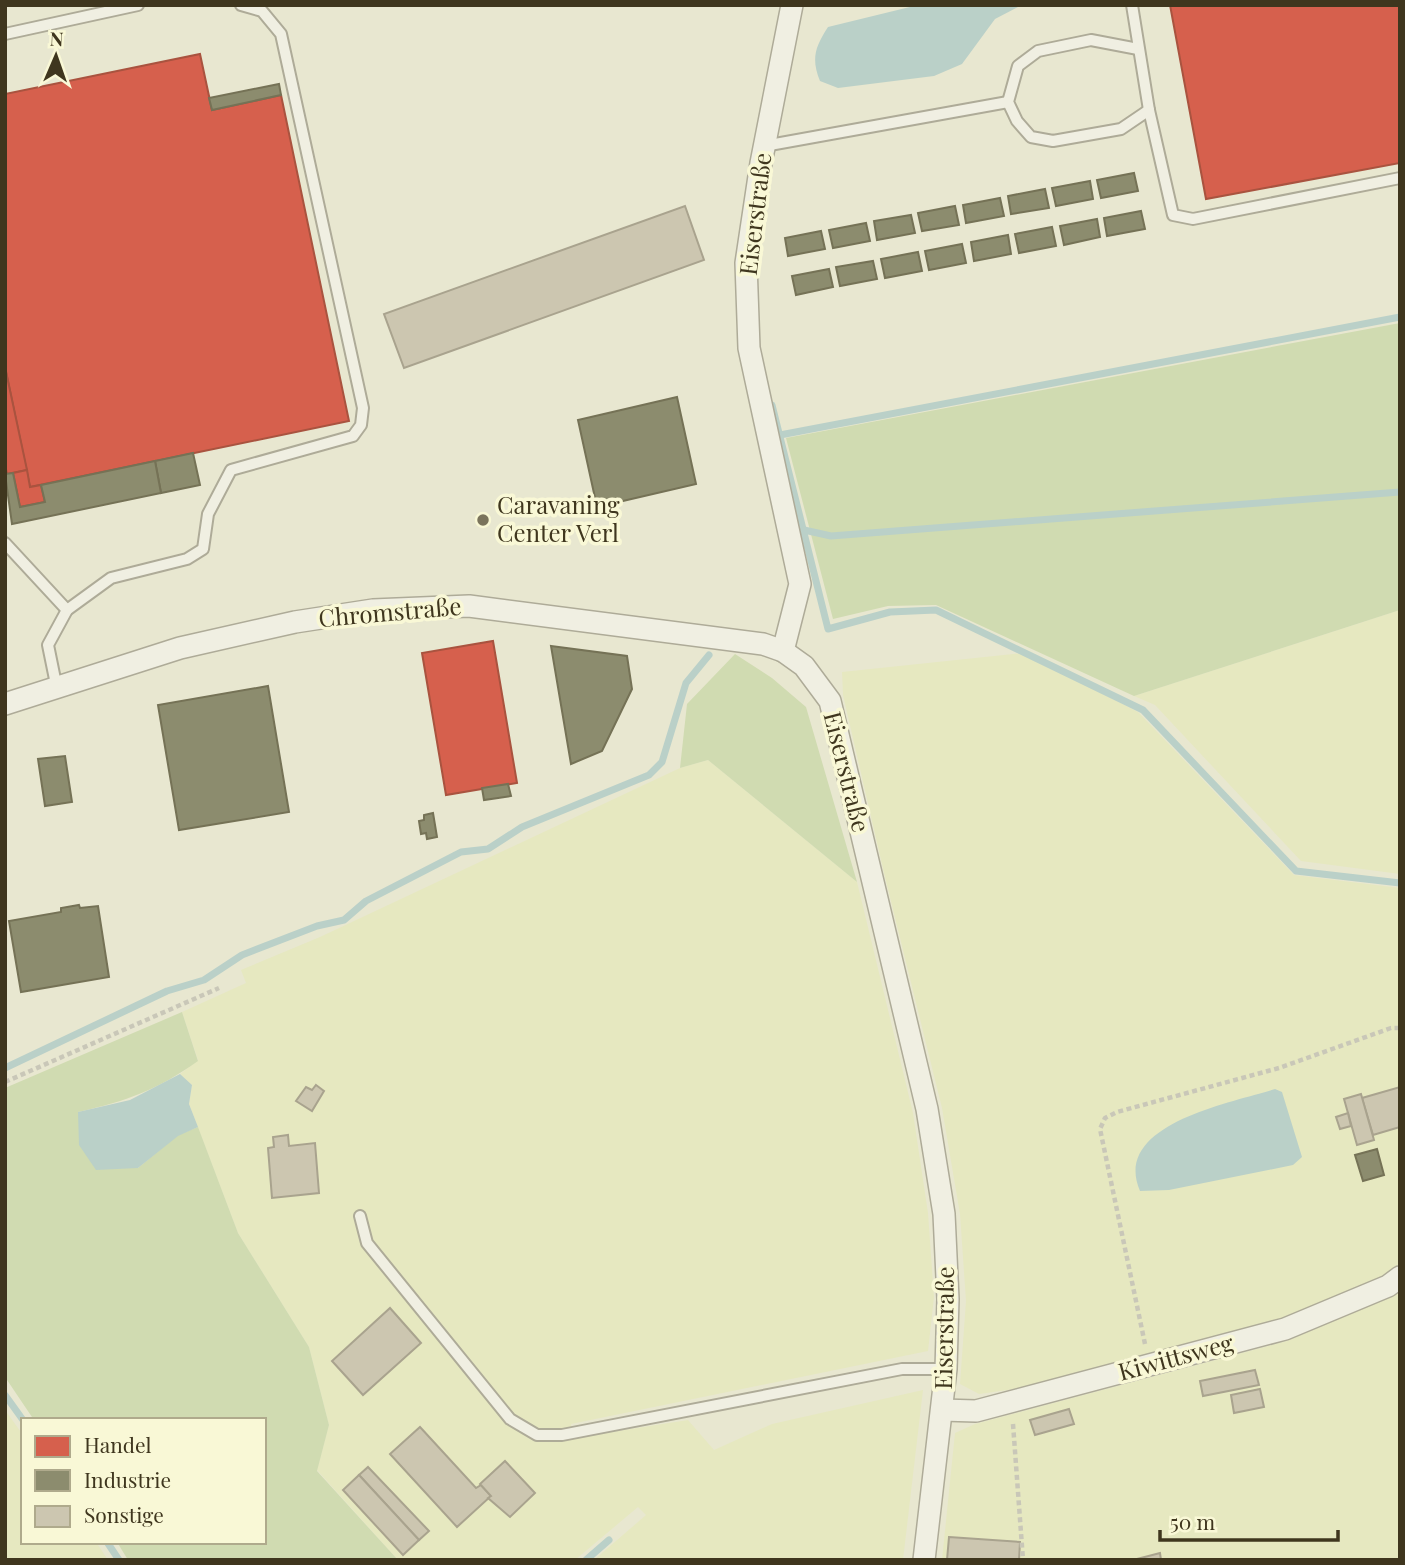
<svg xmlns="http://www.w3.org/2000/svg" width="1405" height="1565" font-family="'Playfair Display',serif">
	<rect width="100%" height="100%" fill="#e8e7d0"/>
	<g fill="#e6e8c0">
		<polygon points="1400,610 1400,874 1301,861 1155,705 1134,696"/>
		<polygon points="1023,653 1138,712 1294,875 1400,888 1400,1263 1381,1277 1283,1323 1036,1386 979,1394 960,1384 966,1301 960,1214 942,1108 884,873 843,695 842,672"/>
		<polygon points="708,760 857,882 913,1113 928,1213 934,1297 928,1351 571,1424 573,1438 688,1420 714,1450 772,1424 923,1390 903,1560 594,1560 646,1515 638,1507 575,1560 398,1560 317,1470 329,1425 309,1347 238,1233 189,1104 192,1085 180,1074 198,1060 182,1012 246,983 241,970 320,937 680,768"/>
		<polygon points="1400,1288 1400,1560 942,1560 955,1433 975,1424 1287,1341 1391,1296"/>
		<polygon points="5,1410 23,1435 23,1542 96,1542 108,1560 5,1560"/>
	</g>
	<g fill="#d0dbb1">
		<polygon points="1400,323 1400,610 1134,696 936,605 888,606 833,619 786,438"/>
		<polygon points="735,654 772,678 806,707 857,882 708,760 680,768 687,704"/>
		<path d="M 182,1012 L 198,1061 C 157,1090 127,1101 78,1112 L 138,1168 L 178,1135 L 198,1127 L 238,1233 L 309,1347 L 329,1425 L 317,1471 L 398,1560 L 128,1560 L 117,1542 L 264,1542 L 264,1420 L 34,1420 L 5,1377 L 5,1088 Z"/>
	</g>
	<g fill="#bad0c8">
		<path d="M 918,5 L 1022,5 L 995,19 L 962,64 L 934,76 L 838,88 L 820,81 C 811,59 815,47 828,27 Z"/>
		<polygon points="180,1074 192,1085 189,1104 198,1127 178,1136 138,1168 96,1170 79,1145 78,1112 130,1100"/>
		<path d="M 1275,1089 L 1282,1092 L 1302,1157 L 1293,1165 L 1169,1190 L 1140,1191 C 1111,1124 1231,1103 1275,1089 Z"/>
	</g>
	<g fill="#d6604d" stroke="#a9533f" stroke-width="2">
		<polygon points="1170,5 1400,5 1400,163 1206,199"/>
		<polygon points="200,54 212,110 281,95 349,421 30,487 5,367 5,94"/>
		<polygon points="5,367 27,470 7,474 5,465"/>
		<polygon points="27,470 30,487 41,485 45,502 20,507 13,473"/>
		<polygon points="493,641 517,783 446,795 422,653"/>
	</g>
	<g fill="#8c8c6e" stroke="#757256" stroke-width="2">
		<polygon points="279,84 281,95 212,110 209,98"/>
		<polygon points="1134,173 1138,191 1101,198 1097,180"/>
		<polygon points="1090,181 1093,199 1056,206 1052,188"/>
		<polygon points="1045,189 1049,208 1011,214 1008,196"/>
		<polygon points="1000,198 1004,216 966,223 963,205"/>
		<polygon points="955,206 959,225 922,231 918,213"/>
		<polygon points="1141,211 1145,229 1107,236 1104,218"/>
		<polygon points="911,215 915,233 877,240 874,221"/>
		<polygon points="1097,219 1100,237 1064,245 1060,226"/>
		<polygon points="866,223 870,241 833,248 829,230"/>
		<polygon points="1052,227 1056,246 1019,253 1015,234"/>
		<polygon points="821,231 825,249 788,256 785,238"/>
		<polygon points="1008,235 1011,254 974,261 971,242"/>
		<polygon points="962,244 966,263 929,270 925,251"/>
		<polygon points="918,252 922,271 885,278 881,259"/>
		<polygon points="873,261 877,279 840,286 836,267"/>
		<polygon points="829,269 833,287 796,295 792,276"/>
		<polygon points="677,397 696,484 597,507 578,420"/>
		<polygon points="193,453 200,485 161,493 155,461"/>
		<polygon points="155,461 161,493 12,524 5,474 13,473 20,507 45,502 41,485"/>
		<polygon points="551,646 627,656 632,689 602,751 571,764"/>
		<polygon points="268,686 289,812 179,830 158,705"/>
		<polygon points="65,756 72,802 45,806 38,759"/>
		<polygon points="508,784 511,796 484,800 482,788"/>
		<polygon points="433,813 437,837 427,839 426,833 421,834 419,821 424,820 424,815"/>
		<polygon points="79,905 80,908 98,906 109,977 21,992 9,921 61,912 61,908"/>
		<polygon points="1377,1149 1384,1175 1363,1181 1355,1155"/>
	</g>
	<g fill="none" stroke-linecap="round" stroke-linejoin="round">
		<g stroke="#bad0c8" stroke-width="7">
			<polyline points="772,405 828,629 890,612 936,610 1143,710 1296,871 1400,883"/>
			<polyline points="780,435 1400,317"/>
			<polyline points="804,530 831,536 1400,492"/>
			<polyline points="5,1068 167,991 204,980 242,955 317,926 344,920 366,901 461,852 488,849 522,827 649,775 662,762 686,683 709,655"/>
			<polyline points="5,1395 23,1420"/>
			<polyline points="107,1542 119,1560"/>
			<polyline points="586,1560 609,1540"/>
		</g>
	</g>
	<g fill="#ccc6b0" stroke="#a9a38e" stroke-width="2">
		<polygon points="685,206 704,260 404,368 384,314"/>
		<polygon points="316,1085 324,1091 312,1111 296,1101 306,1087 312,1090"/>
		<polygon points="1400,1087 1400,1127 1373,1135 1362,1098"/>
		<polygon points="1361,1094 1374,1140 1357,1145 1344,1099"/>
		<polygon points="1348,1113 1351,1126 1340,1129 1336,1117"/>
		<polygon points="288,1135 289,1146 315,1143 319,1193 272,1198 268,1148 274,1147 273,1137"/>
		<polygon points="390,1308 421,1343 363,1395 332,1361"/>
		<polygon points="1255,1370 1259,1385 1203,1396 1200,1381"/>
		<polygon points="1260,1389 1264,1407 1234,1413 1231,1395"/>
		<polygon points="1069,1409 1074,1424 1035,1435 1030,1420"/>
		<polygon points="420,1427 476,1488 481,1485 491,1496 457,1527 390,1454"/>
		<polygon points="505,1461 535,1493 510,1517 488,1498 491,1496 480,1484"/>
		<polygon points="368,1467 429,1531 419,1540 359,1475"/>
		<polygon points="359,1475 419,1540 403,1555 343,1490"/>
		<polygon points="949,1537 1020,1542 1019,1560 947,1560"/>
		<polygon points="1160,1553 1161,1560 1133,1560"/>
	</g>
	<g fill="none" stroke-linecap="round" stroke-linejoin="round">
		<defs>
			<g id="service">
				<polyline points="1132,5 1149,110 1173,215 1193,219 1400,178"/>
				<polyline points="5,34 138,5"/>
				<polyline points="1138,49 1091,40 1038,51 1018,66 1008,102 1017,121 1031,137 1053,141 1121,129 1149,110"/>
				<polyline points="764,146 1008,102"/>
				<polyline points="5,543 67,610"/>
				<polyline points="57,689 48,645 67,610 111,578 187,559 203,549 208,514 231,470 353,436 361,425 363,408 281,34 262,11 241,5"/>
				<polyline points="360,1216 367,1243 510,1419 537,1435 562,1435 902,1369 946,1369"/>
			</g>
			<g id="minor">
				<polyline points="783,651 800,584 749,348 746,263 761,163 792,5"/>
				<polyline points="5,704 180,648 295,622 373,610 469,606 763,644 783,651 804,666 830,701 927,1109 944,1214 948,1299 946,1369 924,1560"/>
				<polyline points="942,1410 976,1411 1285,1329 1388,1286 1400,1277"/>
			</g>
		</defs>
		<use href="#service" stroke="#aeab98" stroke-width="14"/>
		<use href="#minor" stroke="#aeab98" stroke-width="24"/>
		<g stroke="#c9c7b8" stroke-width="4.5" stroke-dasharray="5 3.5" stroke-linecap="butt">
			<polyline points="5,1082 219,988"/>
			<polyline points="1145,1344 1100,1129 1105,1118 1117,1112 1279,1068 1391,1028 1400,1028"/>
			<polyline points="1013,1424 1023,1560"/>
		</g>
		<use href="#service" stroke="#f0efe2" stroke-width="10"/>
		<use href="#minor" stroke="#f0efe2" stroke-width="21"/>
	</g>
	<circle fill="#7a745c" stroke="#f9f8d6" stroke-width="2.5" cx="483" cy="520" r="7"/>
	<g text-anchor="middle" stroke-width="7" stroke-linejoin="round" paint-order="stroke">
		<g font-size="24" fill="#3f361e" stroke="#f9f8d6">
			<text transform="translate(756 214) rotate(-83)" y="8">Eiserstraße</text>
			<text transform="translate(390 613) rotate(-5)" y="8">Chromstraße</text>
			<text transform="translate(846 772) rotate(76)" y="8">Eiserstraße</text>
			<text transform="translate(945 1328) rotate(-89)" y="8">Eiserstraße</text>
			<text transform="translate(1176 1358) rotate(-15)" y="8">Kiwittsweg</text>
		</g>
		<g font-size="24" fill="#3f361e" stroke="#f9f8d6" text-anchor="start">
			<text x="497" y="514">Caravaning<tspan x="497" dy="28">Center Verl</tspan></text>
		</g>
	</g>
	<rect width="1405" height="1565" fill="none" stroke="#3f361e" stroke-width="14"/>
	<rect x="21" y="1418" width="245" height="126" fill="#f9f8d6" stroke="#afaa8c" stroke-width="2"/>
	<rect x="35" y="1436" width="35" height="21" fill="#d6604d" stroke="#afaa8c" stroke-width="2"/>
	<text x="84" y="1453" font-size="21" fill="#3f361e">Handel</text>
	<rect x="35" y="1470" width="35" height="21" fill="#8c8c6e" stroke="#afaa8c" stroke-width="2"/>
	<text x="84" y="1488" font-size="21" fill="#3f361e">Industrie</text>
	<rect x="35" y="1506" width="35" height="21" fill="#ccc6b0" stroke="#afaa8c" stroke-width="2"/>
	<text x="84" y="1523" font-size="21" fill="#3f361e">Sonstige</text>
	<g transform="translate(56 56) rotate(2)" stroke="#f9f8d6" stroke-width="5" paint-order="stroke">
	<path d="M0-5L12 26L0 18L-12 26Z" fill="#3f361e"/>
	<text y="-10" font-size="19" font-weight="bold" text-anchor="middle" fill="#3f361e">N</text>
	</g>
	<path d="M1160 1530v10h178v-10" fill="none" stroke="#3f361e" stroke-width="3.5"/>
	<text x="1170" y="1530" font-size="21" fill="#3f361e" stroke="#f9f8d6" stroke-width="5" paint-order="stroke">50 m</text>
</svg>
